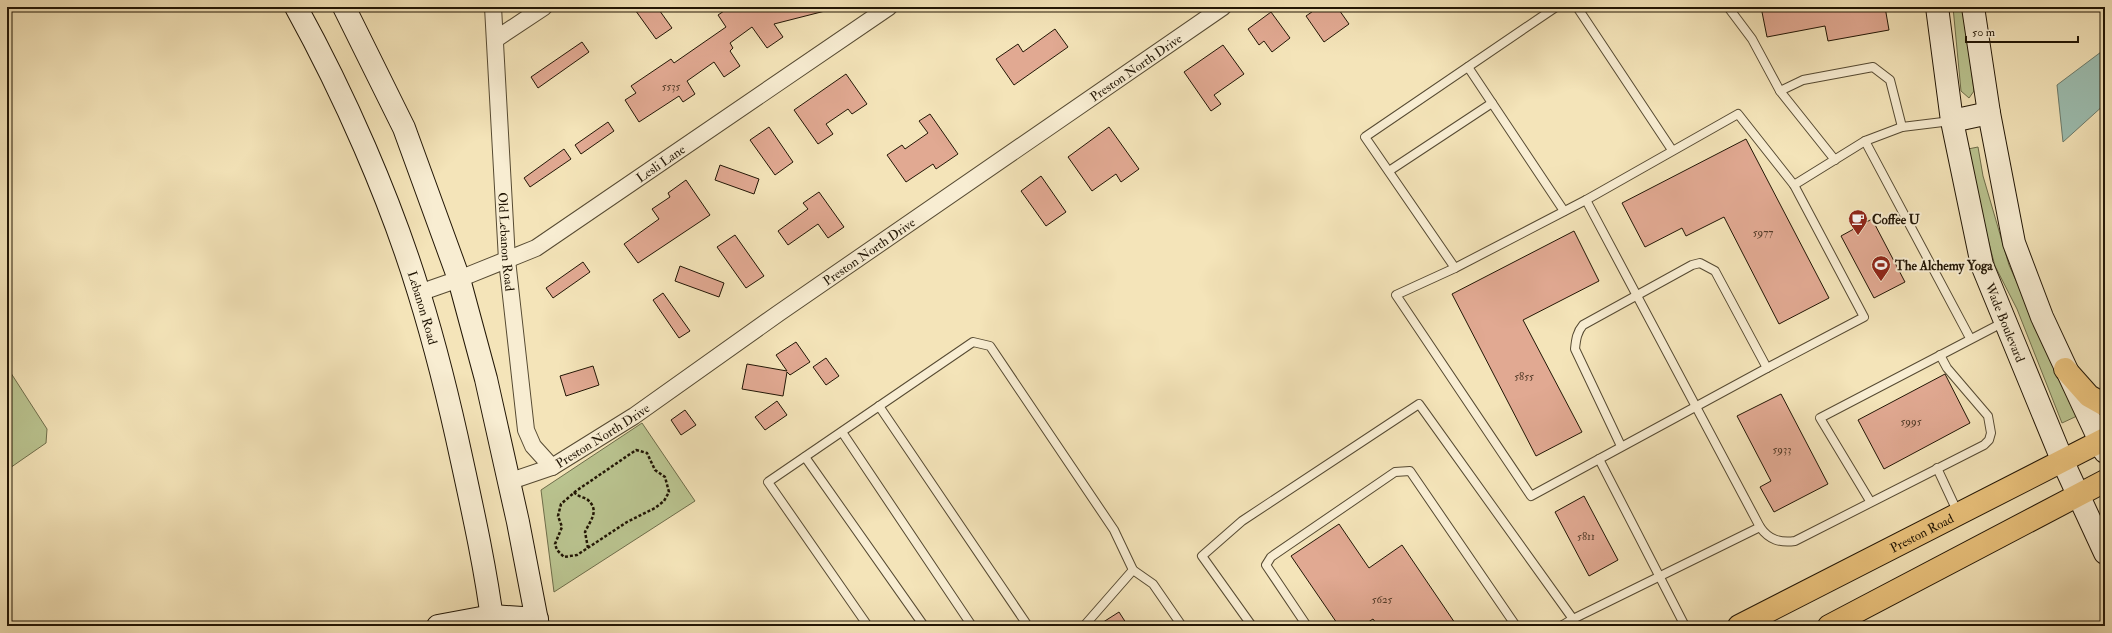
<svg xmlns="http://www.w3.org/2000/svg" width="2112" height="633" font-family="'IM FELL Double Pica',serif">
	<rect width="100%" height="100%" fill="#f4e4b9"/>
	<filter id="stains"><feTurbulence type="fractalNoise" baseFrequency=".005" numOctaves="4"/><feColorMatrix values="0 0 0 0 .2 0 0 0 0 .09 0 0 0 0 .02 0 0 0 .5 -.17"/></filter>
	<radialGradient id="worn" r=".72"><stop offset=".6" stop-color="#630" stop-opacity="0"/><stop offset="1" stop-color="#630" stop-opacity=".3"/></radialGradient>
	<g fill="#bac490" stroke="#6e6d4a">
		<polygon points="1953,7 1964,7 1974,91 1969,98 1961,91"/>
		<polygon points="1978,147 1983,176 2009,265 2077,416 2062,423 2017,309 1995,266 1972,179 1968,149"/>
		<polygon points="7,367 47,429 46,443 7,470"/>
		<polygon points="642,423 695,501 554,592 541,490"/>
	</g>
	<polygon fill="#9cbeb1" stroke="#6b7b6c" points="2105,49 2105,104 2063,142 2057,85"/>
	<g fill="#e1a992" stroke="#221605">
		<polygon points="633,7 657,7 672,28 656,39"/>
		<polygon points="730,7 824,7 825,11 774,24 783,37 767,48 752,27 730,43 733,48 730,51 740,66 724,77 714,62 687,81 695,94 683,102 679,96 639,122 625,100 636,93 631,86 671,59 674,63 726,27 718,15"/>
		<polygon points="1319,7 1337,7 1349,24 1324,42 1306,16"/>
		<polygon points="1761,7 1885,7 1889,30 1828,41 1825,26 1767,37"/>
		<polygon points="1271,12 1290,38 1272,52 1264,41 1259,45 1248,29"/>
		<polygon points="1055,29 1068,47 1014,85 996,59 1018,44 1023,52"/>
		<polygon points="582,42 589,52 538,88 531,77"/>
		<polygon points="1223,45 1244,74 1214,95 1221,104 1211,111 1184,72"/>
		<polygon points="846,74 867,104 852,114 848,109 826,124 833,134 818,144 794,110"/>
		<polygon points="930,114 958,154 936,169 933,164 906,182 887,155 902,145 905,149 928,133 919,121"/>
		<polygon points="608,122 614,131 581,154 575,145"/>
		<polygon points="769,127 793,162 775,175 750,140"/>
		<polygon points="1109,127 1139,169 1121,182 1116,174 1092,191 1068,157"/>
		<polygon points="1746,139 1829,298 1779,324 1724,217 1686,236 1682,228 1645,247 1622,203"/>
		<polygon points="564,149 571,159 530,187 524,178"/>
		<polygon points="720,165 759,179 754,194 715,180"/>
		<polygon points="1041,176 1066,212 1046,226 1021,191"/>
		<polygon points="686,180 710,215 638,263 624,244 659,219 652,209 670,197 668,193"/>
		<polygon points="819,192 844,227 828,238 818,224 788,245 778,231 808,209 803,203"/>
		<polygon points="1872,219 1905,282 1874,298 1841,236"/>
		<polygon points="1574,231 1599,281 1523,320 1582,432 1536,456 1452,294"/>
		<polygon points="735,235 764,276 746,288 717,247"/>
		<polygon points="583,262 590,272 553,298 546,288"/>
		<polygon points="680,266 724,283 719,297 675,281"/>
		<polygon points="663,293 690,331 679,338 653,300"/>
		<polygon points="796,342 810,362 790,375 787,372 783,396 742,389 747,364 787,371 776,355"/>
		<polygon points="826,358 839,376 826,385 813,367"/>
		<polygon points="593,366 599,385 566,396 560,376"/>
		<polygon points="1945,374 1970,423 1884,469 1858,420"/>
		<polygon points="1781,394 1828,484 1774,512 1760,487 1771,481 1737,416"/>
		<polygon points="777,401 787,415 765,430 755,417"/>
		<polygon points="685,410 696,425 681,435 671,420"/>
		<polygon points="1584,496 1618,560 1589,576 1555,512"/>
		<polygon points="1339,524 1369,568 1402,545 1457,626 1378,626 1373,619 1362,626 1339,626 1291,556"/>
		<polygon points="1119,612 1128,626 1097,626"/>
	</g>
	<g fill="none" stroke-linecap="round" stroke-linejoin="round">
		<defs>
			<g id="lane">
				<polyline points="1577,7 1672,150"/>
				<polyline points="1728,7 1752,39 1780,91"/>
				<polyline points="1468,67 1564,211"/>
				<polygon points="1738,114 1794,185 1864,317 1767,368 1531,496 1396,295 1455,268 1586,200"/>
				<polyline points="1865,141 1970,338"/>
				<polyline points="1835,160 1780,91 1803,80 1873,67 1890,80 1902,127"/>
				<polyline points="1389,171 1492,103"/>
				<polyline points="1794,185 1865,141 1902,127 1951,121"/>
				<path d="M 1586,200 L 1760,527 C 1769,540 1780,543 1795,541 L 1984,445 L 1989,440 L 1991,433 L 1988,416 L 1947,368 L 1940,355"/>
				<polyline points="1455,268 1365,137 1556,7"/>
				<polyline points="879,406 1028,626"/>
				<polyline points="842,432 972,626"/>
				<path d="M 1621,446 L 1575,349 C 1576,339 1577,332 1583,325 L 1692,265 L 1700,263 L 1715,271 L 1767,368"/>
				<polyline points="805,457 924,626"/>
				<polyline points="1599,459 1685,626"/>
				<polyline points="1937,468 1958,513"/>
				<polyline points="1870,501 1820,418 2004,322"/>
				<polyline points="1573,619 1760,527"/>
				<polyline points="868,626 768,482 973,342 990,346 1114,530 1133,570"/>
				<polyline points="1084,626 1133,570 1153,584 1182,626"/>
				<polyline points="1252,626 1202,556 1242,521 1419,404 1573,619 1561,626"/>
				<polyline points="1307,626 1266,565 1271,557 1395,472 1410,471 1516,626"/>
			</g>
			<g id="street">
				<path id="s1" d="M 493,7 L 507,260 L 526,430 L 533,446 L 552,467"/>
				<polyline points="496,39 544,7"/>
				<path id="s2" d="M 419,293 L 459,279 L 536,248 L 889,7"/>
				<path id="s3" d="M 508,482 L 552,467 L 634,416 L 779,313 L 1223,7"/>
			</g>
			<g id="secondary">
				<path id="s4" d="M 296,7 C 344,94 390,198 419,293 C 436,348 450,405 462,461 C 474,516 486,571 493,626"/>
				<polyline points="344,7 404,128 459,279 486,379 518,522 538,626"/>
				<path id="s5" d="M 1937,7 L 1952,121 L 1982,265 L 2063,462 L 2105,553"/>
				<polyline points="1973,7 1989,113 2014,243 2042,317 2105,452"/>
				<polyline points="1952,121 1989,113"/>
				<polyline points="438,626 492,616 537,619"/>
			</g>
			<g id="primary">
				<polyline points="2065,369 2089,396 2105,405"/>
				<path id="s6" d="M 1739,626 L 2105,439"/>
				<polyline points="1829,626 2105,481"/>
			</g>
		</defs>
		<use href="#lane" stroke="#564a32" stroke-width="10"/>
		<use href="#street" stroke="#564a32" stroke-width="18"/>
		<use href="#secondary" stroke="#221605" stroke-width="24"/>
		<use href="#primary" stroke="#221605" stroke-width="24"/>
		<g stroke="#221605" stroke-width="2.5" stroke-dasharray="3 2" stroke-linecap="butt">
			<polygon points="636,450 647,453 655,470 665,477 669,492 664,501 655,508 627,522 577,555 564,557 557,550 555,544 562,527 558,516 561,504 576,491"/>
			<path d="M 574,492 C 578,497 584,497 588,500 C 600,511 590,521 585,532 L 588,548"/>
		</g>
		<use href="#lane" stroke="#f8edd2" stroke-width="8"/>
		<use href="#street" stroke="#f8edd2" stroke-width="16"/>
		<use href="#secondary" stroke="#f8edd2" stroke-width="22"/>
		<use href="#primary" stroke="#eac27c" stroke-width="22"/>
	</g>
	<defs>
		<symbol id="cafe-pin" viewBox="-11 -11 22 30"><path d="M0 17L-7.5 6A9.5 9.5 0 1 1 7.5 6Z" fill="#8f2418" stroke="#f8edd2"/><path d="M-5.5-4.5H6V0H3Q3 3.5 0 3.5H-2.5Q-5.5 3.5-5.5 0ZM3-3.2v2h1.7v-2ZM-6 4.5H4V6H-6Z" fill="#fff"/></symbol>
		<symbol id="stadium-pin" viewBox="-11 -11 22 30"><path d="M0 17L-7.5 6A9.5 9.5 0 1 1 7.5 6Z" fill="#8f2418" stroke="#f8edd2"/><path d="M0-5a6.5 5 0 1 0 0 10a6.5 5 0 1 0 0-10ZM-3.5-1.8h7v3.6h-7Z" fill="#fff"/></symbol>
	</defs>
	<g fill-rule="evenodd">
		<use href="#cafe-pin" x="1847" y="208" width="22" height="30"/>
		<use href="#stadium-pin" x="1870" y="254" width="22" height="30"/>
	</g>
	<g text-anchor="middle" stroke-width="4" stroke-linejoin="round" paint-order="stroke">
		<g font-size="11" fill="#523b28">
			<text x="671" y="90">5535</text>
			<text x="1763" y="236">5977</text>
			<text x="1524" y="380">5855</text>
			<text x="1911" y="425">5995</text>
			<text x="1782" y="453">5933</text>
			<text x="1586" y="540">5811</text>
			<text x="1382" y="603">5625</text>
		</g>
		<g font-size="13" fill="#221605" stroke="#f8edd2">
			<text dy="5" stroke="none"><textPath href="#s3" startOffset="754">Preston North Drive</textPath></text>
			<text dy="5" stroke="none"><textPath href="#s2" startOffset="276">Lesli Lane</textPath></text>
			<text dy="5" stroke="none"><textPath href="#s1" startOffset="235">Old Lebanon Road</textPath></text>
			<text dy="5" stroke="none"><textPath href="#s3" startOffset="430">Preston North Drive</textPath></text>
			<text dy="5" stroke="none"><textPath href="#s4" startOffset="327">Lebanon Road</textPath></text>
			<text dy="5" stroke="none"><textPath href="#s5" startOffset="324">Wade Boulevard</textPath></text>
			<text dy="5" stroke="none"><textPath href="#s3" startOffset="106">Preston North Drive</textPath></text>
			<text dy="5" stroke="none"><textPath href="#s6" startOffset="205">Preston Road</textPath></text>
		</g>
		<g font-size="13" font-weight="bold" fill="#221605" stroke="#f8edd2" text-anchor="start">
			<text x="1872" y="224">Coffee U</text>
			<text x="1895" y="270">The Alchemy Yoga</text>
		</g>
	</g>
	<rect width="2112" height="633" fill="none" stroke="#f4e4b9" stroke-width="24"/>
	<rect x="8" y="8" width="2096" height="617" fill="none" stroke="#221605" stroke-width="2"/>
	<rect x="12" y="12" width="2088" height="609" fill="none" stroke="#221605"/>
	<path d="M1966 36v6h112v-6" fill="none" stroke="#221605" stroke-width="2"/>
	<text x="1972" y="36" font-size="12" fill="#221605" stroke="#f8edd2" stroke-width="3" paint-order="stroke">50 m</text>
	<rect width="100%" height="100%" filter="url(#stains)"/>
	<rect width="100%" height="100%" fill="url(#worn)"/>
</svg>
